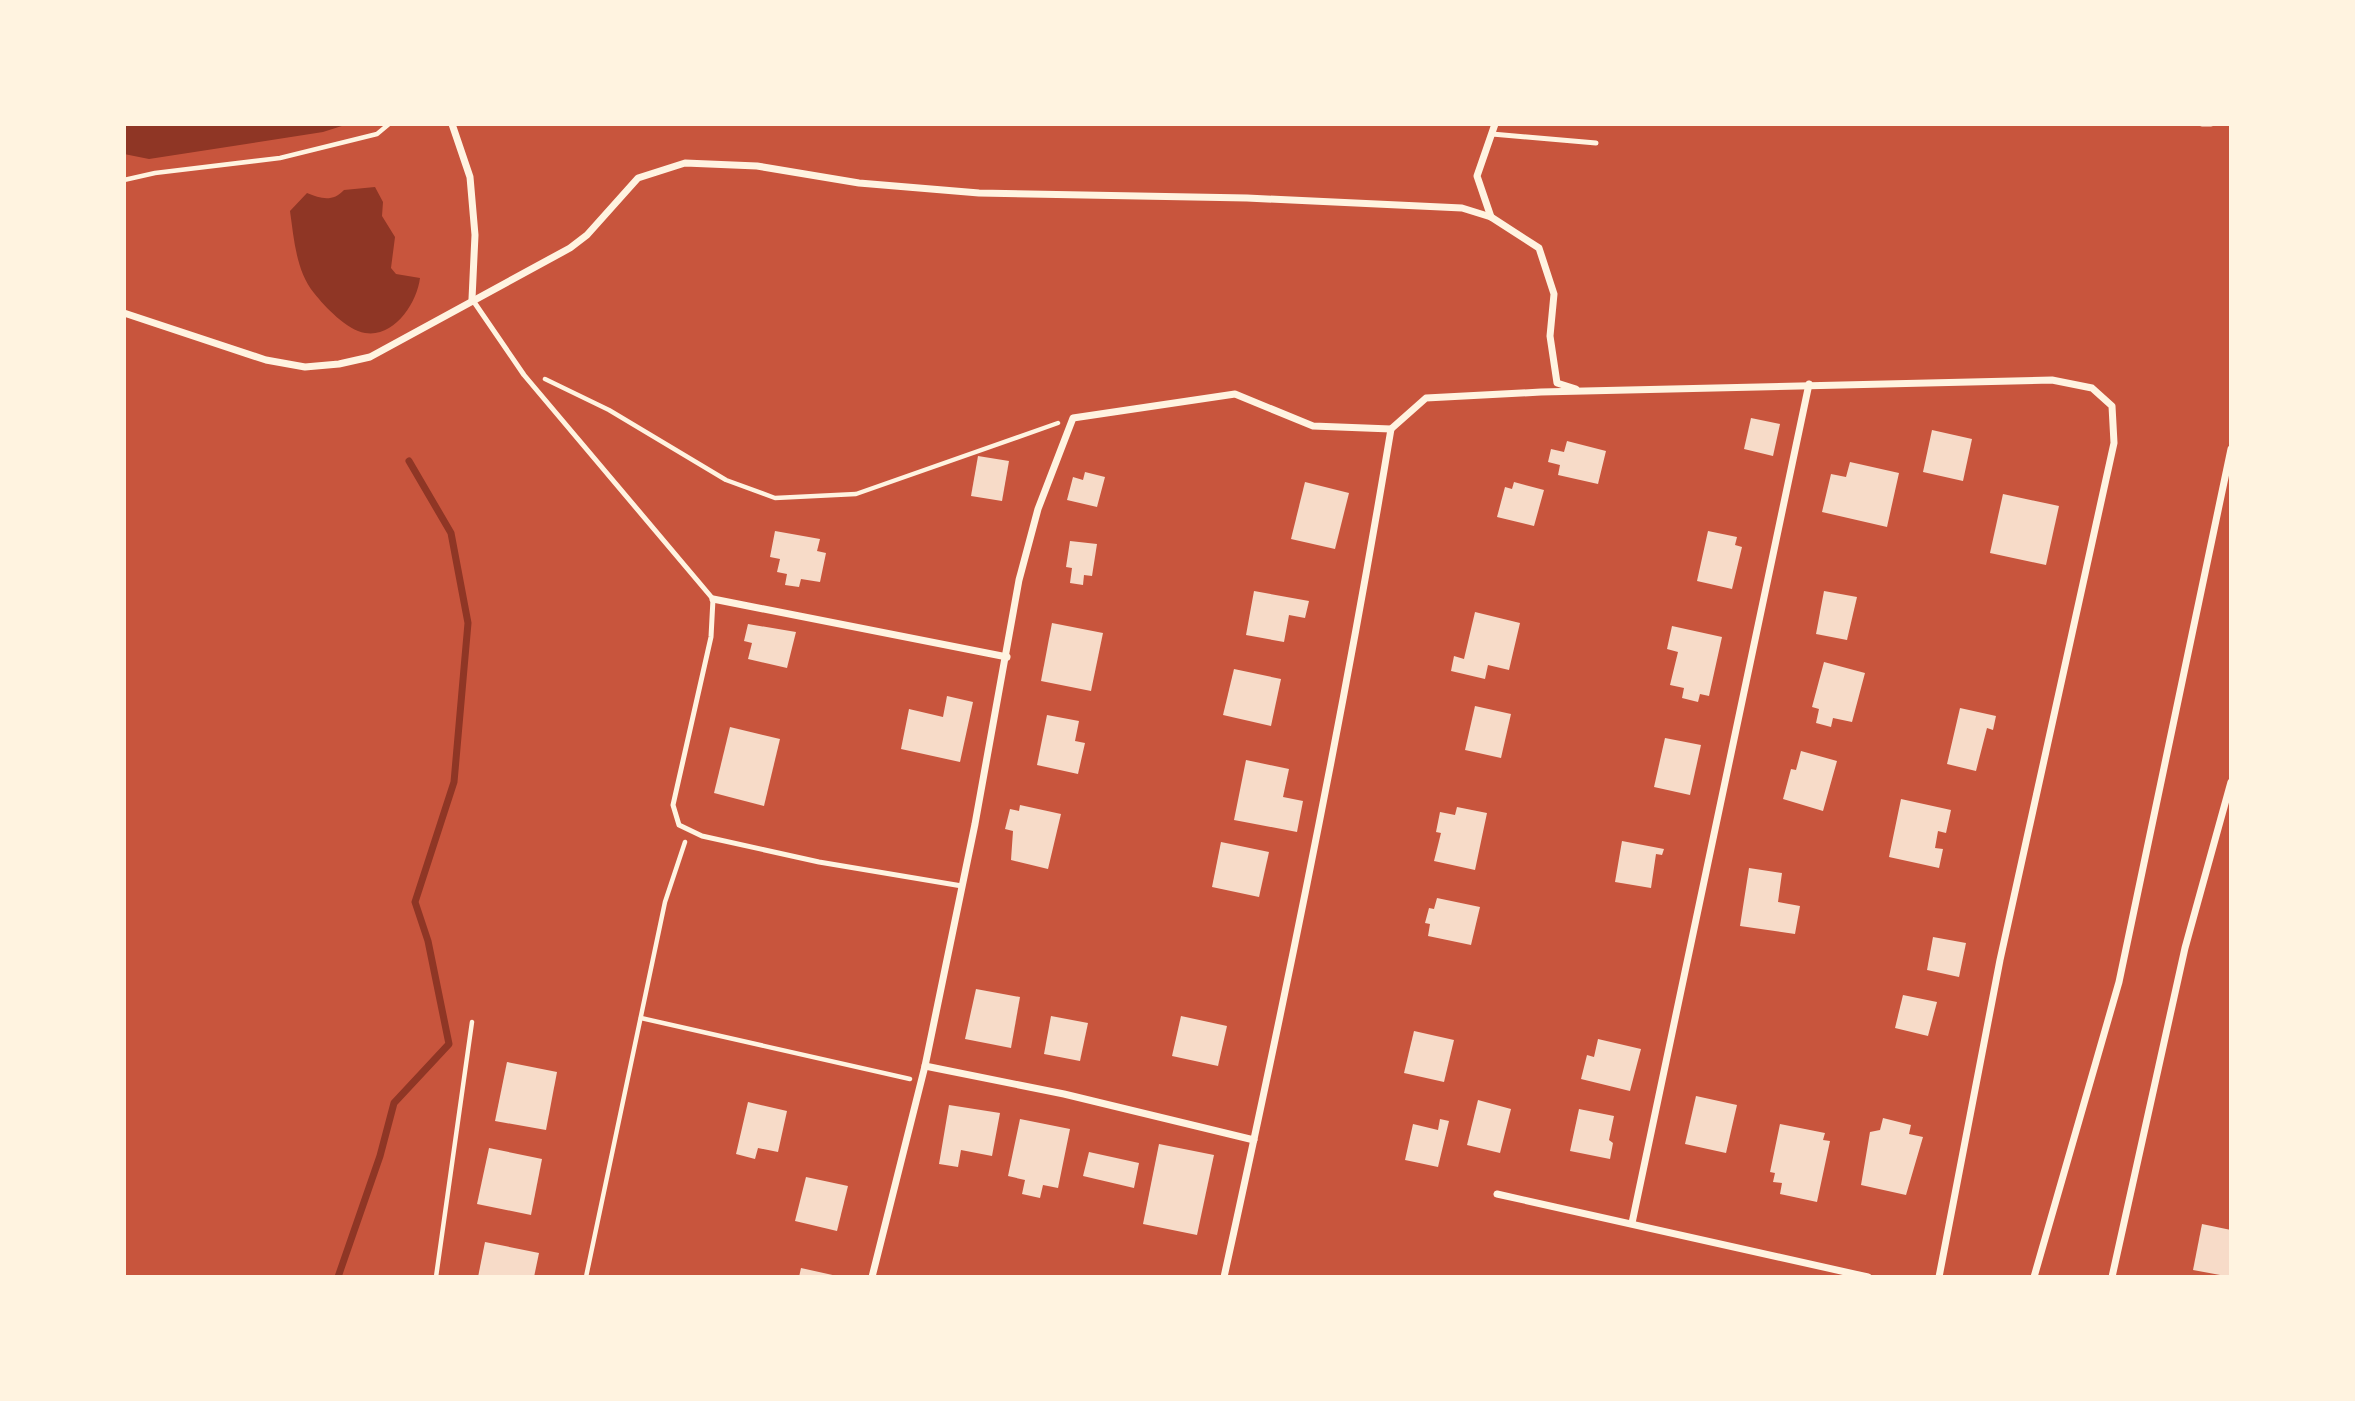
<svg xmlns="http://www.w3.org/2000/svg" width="2355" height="1401" font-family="'Golos Text',sans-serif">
	<rect width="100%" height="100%" fill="#c8553d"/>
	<g fill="#8f3625">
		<polygon points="124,124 348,124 323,132 149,159 124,154"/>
		<path d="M 375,187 L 383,202 L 382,216 L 395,237 L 391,268 L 396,274 L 420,278 C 417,303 394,338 365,333 C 347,330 325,307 314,293 C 296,271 294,239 290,211 L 307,193 C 321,199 333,202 344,190 Z"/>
	</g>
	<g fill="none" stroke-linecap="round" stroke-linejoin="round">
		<polyline stroke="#8f3625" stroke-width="7" points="338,1277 380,1156 394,1103 449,1044 428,941 415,902 454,782 468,623 451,533 409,461"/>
	</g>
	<g fill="#f7dbc8">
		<polygon points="1751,418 1780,424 1773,456 1744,449"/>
		<polygon points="1932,430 1972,439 1963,481 1923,472"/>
		<polygon points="1567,441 1606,451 1598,484 1558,475 1560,465 1548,462 1551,449 1564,452"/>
		<polygon points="978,456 1009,461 1002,501 971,496"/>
		<polygon points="1850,462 1899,473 1887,527 1822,512 1831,474 1846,477"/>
		<polygon points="1085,472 1105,477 1097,507 1067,500 1073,477 1083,480"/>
		<polygon points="1305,482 1349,493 1335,549 1291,539"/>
		<polygon points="1514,482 1544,490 1534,526 1497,517 1505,487 1512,489"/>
		<polygon points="2003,494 2059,506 2046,565 1990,553"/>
		<polygon points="775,531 820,539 817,551 826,553 820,582 801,579 799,587 785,585 787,574 777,572 780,559 770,557"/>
		<polygon points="1708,531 1737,537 1735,545 1742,547 1732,589 1697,581"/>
		<polygon points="1070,541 1097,544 1092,576 1084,575 1083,585 1070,583 1072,568 1066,567"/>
		<polygon points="1254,591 1309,601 1305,618 1289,615 1284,642 1246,635"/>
		<polygon points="1824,591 1857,597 1847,640 1816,634"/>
		<polygon points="1475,612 1520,623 1509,670 1488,665 1485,679 1451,671 1454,656 1464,659"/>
		<polygon points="1052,623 1103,633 1091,691 1041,681"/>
		<polygon points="748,624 796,632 787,668 748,659 752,643 744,641"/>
		<polygon points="1672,626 1722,637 1709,696 1700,694 1698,702 1682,698 1684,688 1670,685 1678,652 1667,649"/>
		<polygon points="1824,662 1865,673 1852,722 1833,718 1831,727 1816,723 1819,709 1812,707"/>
		<polygon points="1234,669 1281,679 1271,726 1223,715"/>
		<polygon points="947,696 973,702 960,762 901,749 909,709 943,717"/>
		<polygon points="1475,706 1511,714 1501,758 1465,750"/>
		<polygon points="1960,708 1996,716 1993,730 1987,728 1976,771 1947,764"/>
		<polygon points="1047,715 1079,721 1075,741 1085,743 1078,774 1037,765"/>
		<polygon points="730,727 780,739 764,806 714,793"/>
		<polygon points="1665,738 1701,745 1690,795 1654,787"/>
		<polygon points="1801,751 1837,761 1823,811 1783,799 1791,769 1796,770"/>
		<polygon points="1246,760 1289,769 1283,797 1303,801 1297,832 1234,820"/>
		<polygon points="1901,799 1951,810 1946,833 1938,831 1935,848 1943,849 1939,868 1889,857"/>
		<polygon points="1020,805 1061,814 1048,869 1011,860 1013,831 1005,829 1010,809 1019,811"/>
		<polygon points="1457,807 1487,813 1475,870 1434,861 1441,833 1436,832 1440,812 1455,815"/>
		<polygon points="1622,841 1664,849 1662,855 1656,854 1651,888 1615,882"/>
		<polygon points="1221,842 1269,852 1259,897 1212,887"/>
		<polygon points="1749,868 1782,873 1778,902 1800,906 1795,934 1740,926"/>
		<polygon points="1437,898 1480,907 1471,945 1428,936 1430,924 1425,923 1429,908 1434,909"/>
		<polygon points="1933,937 1966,943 1959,977 1927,970"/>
		<polygon points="976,989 1020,997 1011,1048 965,1039"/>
		<polygon points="1903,995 1937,1002 1928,1036 1895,1028"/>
		<polygon points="1051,1016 1088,1023 1080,1061 1044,1054"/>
		<polygon points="1181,1016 1227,1026 1218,1066 1172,1056"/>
		<polygon points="1414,1031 1454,1040 1444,1082 1404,1073"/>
		<polygon points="1598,1039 1641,1049 1630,1091 1581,1079 1587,1055 1594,1057"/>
		<polygon points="507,1062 557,1072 546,1130 495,1121"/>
		<polygon points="1696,1096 1737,1105 1726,1153 1685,1144"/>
		<polygon points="1478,1100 1511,1109 1500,1153 1467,1145"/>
		<polygon points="748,1102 787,1111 778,1152 758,1148 755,1159 736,1154"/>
		<polygon points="949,1105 1000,1113 992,1156 961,1150 958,1167 939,1164"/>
		<polygon points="1579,1109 1614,1116 1609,1140 1613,1143 1610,1159 1570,1151"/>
		<polygon points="1883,1118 1911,1125 1909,1134 1923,1137 1906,1195 1861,1185 1870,1132 1880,1130"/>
		<polygon points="1020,1119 1070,1129 1058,1188 1043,1185 1040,1198 1022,1194 1025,1180 1008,1176"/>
		<polygon points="1440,1119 1449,1121 1438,1167 1405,1160 1413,1124 1438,1130"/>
		<polygon points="1780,1124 1825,1133 1823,1140 1830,1141 1817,1202 1780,1194 1782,1183 1773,1182 1775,1173 1770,1172"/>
		<polygon points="1159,1144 1214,1155 1197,1235 1143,1224"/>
		<polygon points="489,1148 542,1159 531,1215 477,1204"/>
		<polygon points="1089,1152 1139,1163 1134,1188 1083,1176"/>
		<polygon points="806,1177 848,1186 837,1231 795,1221"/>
		<polygon points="2202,1224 2231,1230 2231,1277 2193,1270"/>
		<polygon points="485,1242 539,1253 534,1277 478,1277"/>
		<polygon points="801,1268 837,1276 837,1277 799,1277"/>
	</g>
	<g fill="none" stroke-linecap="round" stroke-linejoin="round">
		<g stroke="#fff3e0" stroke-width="4.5">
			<polyline points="124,180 155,173 280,158 377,134 389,124"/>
			<polyline points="545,379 609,410 726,480 775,498 856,494 1058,423"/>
			<polyline points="641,1018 910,1079"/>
			<polyline points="436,1277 472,1022"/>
			<polyline points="586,1277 665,902 685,842"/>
		</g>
		<g stroke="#fff3e0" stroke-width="5">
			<polyline points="2202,124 2211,124"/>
			<polyline points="1492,134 1596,143"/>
			<polyline points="472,299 524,375 713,599 711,637 673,805 679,825 702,836 819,862 962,886"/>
		</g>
		<g stroke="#fff3e0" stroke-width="7">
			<polyline points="452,124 470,177 475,235 472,299"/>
			<polyline points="1491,217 1477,176 1495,124"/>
			<polyline points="124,313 266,360 305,367 339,364 370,357 570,248 587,235 638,178 685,163 757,166 859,183 979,193 1247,198 1462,208 1491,217 1539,248 1554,294 1550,336 1557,383 1576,389"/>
			<polyline points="713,599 1007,657"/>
			<polyline points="925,1066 1064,1094 1254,1140"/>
			<polyline points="1497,1194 1868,1277"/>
			<polyline points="1632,1223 1809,384"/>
			<polyline points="872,1277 925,1066 975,824 1019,580 1038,509 1073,418 1235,394 1313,426 1391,429 1426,398 1541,392 2052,380 2092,388 2112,406 2114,443 2000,960 1939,1277"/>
			<path d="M 1224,1277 C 1286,996 1344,713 1391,429"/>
			<polyline points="2034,1277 2119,982 2231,449"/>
			<polyline points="2112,1277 2185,948 2231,782"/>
		</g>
	</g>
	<rect width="2355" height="1401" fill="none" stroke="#fff3e0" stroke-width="252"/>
</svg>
